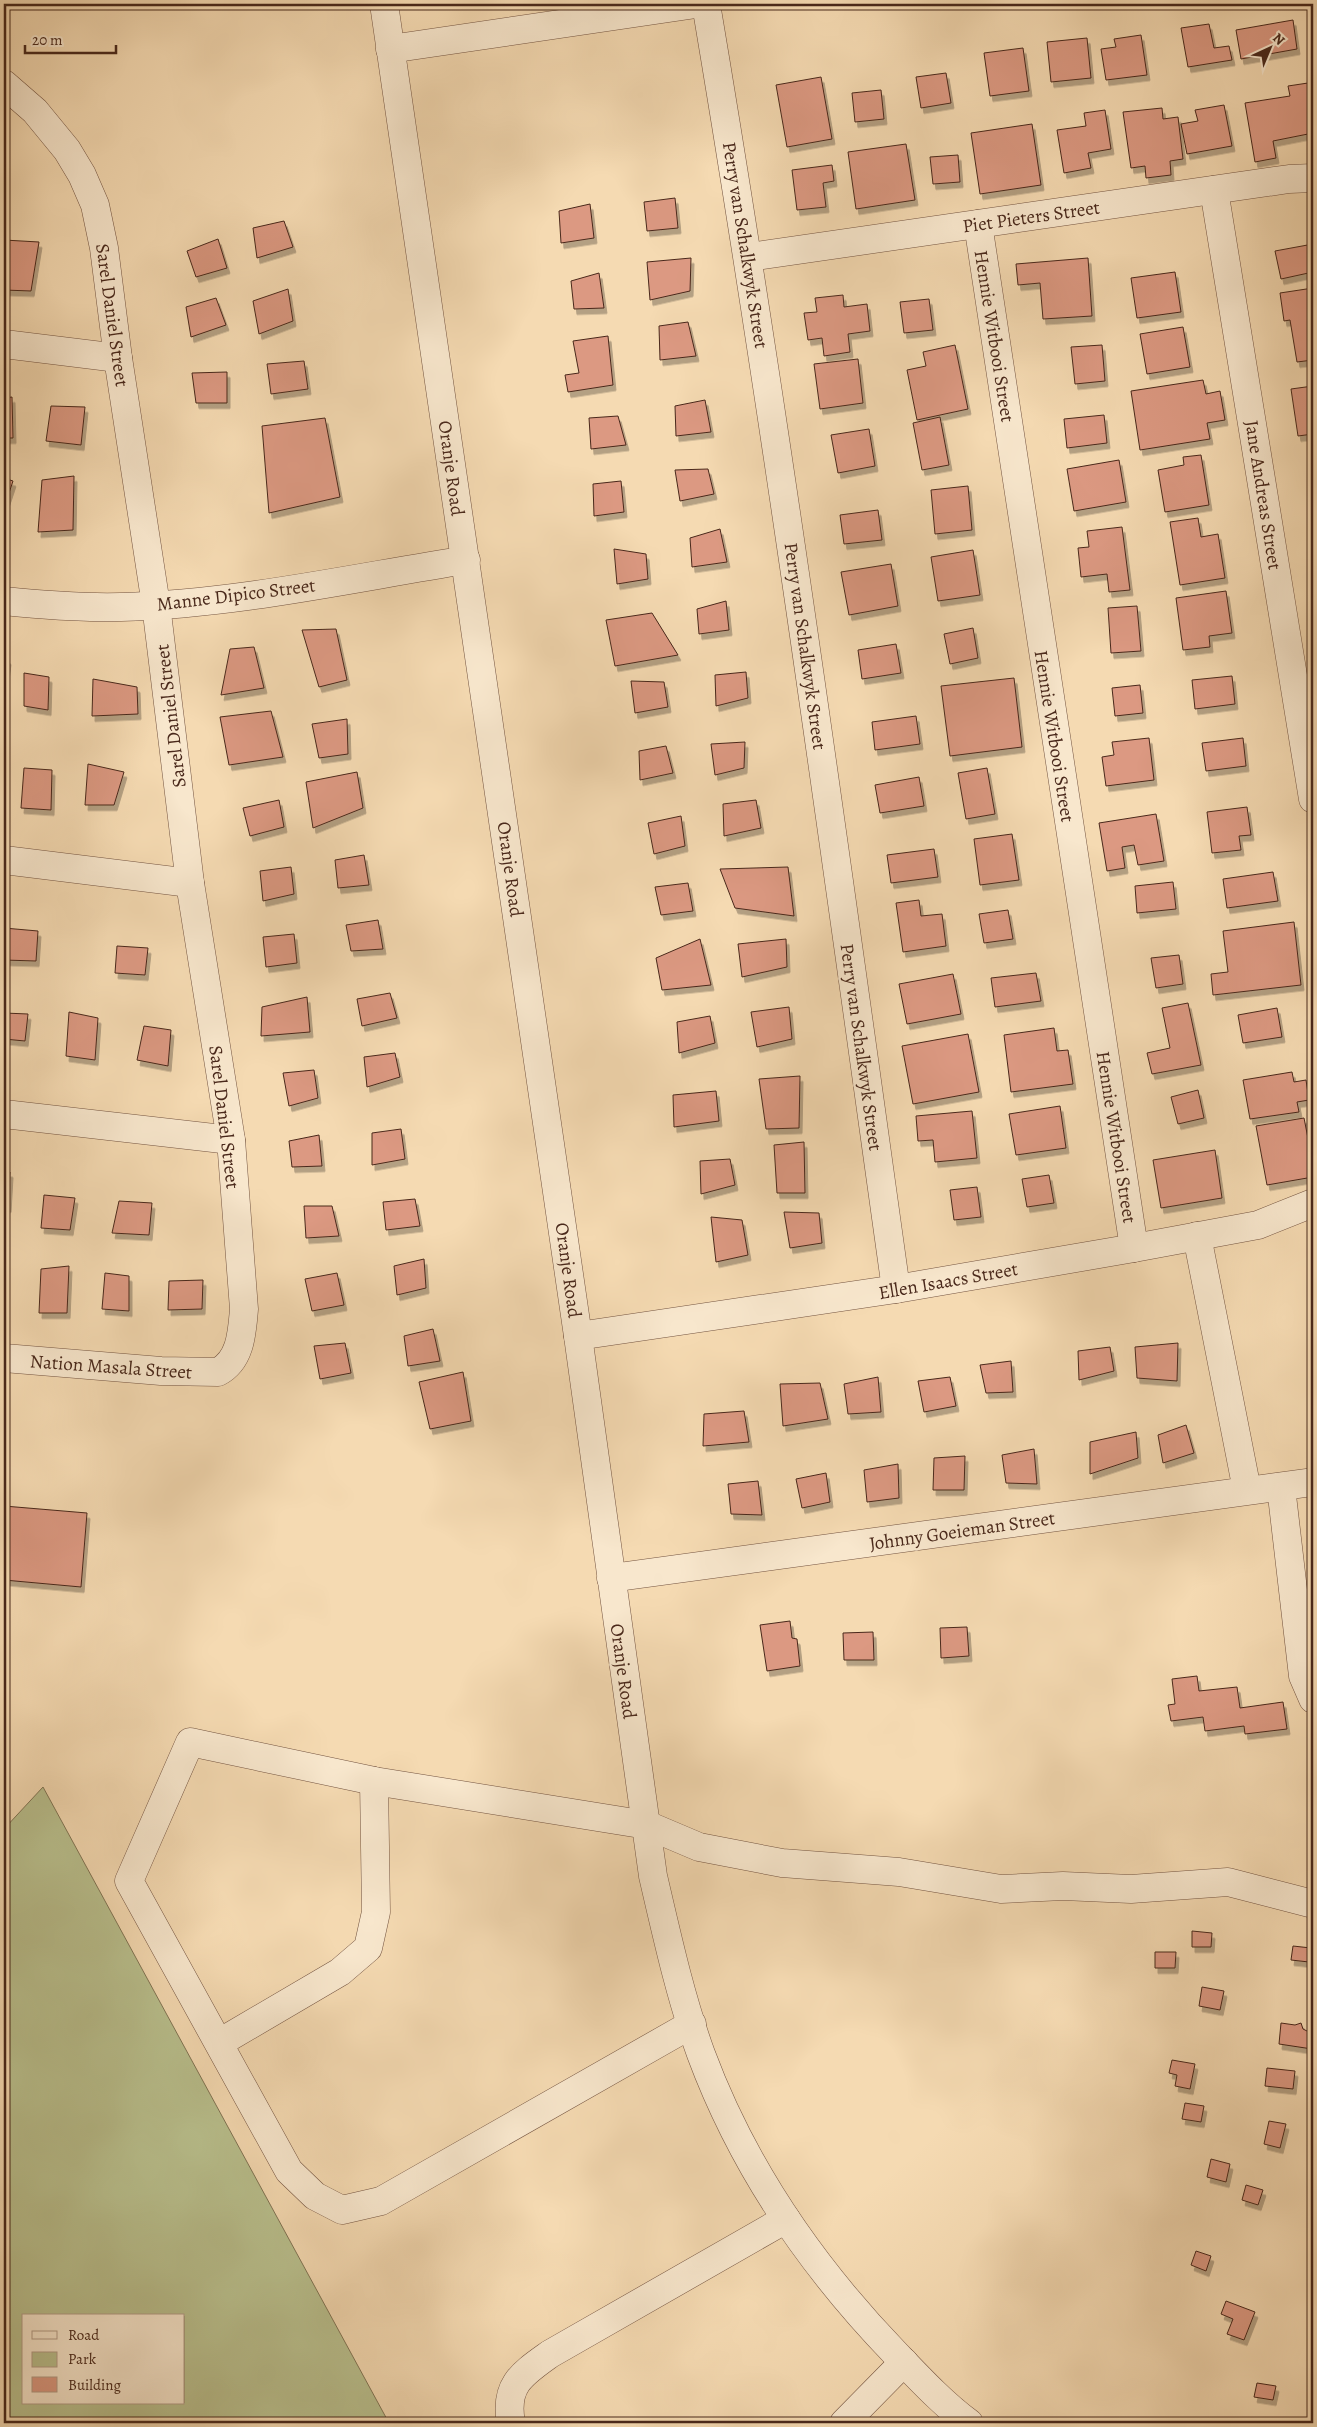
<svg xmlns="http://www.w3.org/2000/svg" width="1317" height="2427" font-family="Alegreya,serif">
	<defs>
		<filter id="shadow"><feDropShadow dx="3" dy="5.5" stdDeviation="0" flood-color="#0004"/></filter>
	</defs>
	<rect width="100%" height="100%" fill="#f5dab2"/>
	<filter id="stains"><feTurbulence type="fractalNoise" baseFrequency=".004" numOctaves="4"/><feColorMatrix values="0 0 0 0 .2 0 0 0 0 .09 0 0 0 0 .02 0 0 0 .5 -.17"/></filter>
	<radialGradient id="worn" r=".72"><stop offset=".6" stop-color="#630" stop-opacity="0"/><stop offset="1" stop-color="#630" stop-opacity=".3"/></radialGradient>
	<path fill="#b9c08e" stroke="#817454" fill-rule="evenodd" d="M 43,1787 L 389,2423 L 4,2423 L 4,1829 ZM 24,2316 L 184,2316 L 184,2403 L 24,2403 Z"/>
	<g fill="#dc9982" stroke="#49281b" filter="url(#shadow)">
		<polygon points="1293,20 1297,49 1241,59 1236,30"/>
		<polygon points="1209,24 1214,48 1229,46 1232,60 1188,67 1181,28"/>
		<polygon points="1141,35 1147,75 1106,80 1101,49 1116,47 1114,39"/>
		<polygon points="1087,38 1091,78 1051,82 1047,42"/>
		<polygon points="1023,48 1029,91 990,96 984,53"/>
		<polygon points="946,73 951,103 921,108 916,77"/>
		<polygon points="821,77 832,139 787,147 776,85"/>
		<polygon points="1308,83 1313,114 1313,133 1273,141 1276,158 1255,162 1245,103 1290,96 1288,86"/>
		<polygon points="881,90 884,119 855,122 852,93"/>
		<polygon points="1224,105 1232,146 1187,154 1181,124 1198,121 1195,110"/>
		<polygon points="1162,108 1163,119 1178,117 1183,159 1170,161 1171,175 1146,178 1145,166 1131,168 1123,112"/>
		<polygon points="1105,110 1111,149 1088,153 1091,168 1064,173 1057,130 1086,126 1084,113"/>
		<polygon points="1032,124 1041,185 980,194 971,133"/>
		<polygon points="906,144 915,200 856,209 848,152"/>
		<polygon points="958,155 960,182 933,184 930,157"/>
		<polygon points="832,165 834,181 823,183 826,207 797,210 792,170"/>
		<polygon points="675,198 678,228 647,231 644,202"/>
		<polygon points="590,204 594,238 561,243 559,211"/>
		<polygon points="284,221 293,247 257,258 253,228"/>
		<polygon points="218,239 227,268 196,277 187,251"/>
		<polygon points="4,240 39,242 31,291 4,290"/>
		<polygon points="1313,244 1313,272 1281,279 1275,251"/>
		<polygon points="691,258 690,291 650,300 647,262"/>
		<polygon points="1088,258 1092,316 1043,319 1040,283 1018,285 1016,264"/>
		<polygon points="1175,272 1181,312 1137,318 1131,278"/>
		<polygon points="599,273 604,308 574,309 571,281"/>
		<polygon points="1313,288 1313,360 1297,362 1290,320 1284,321 1280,293"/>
		<polygon points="288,289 293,321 259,334 253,301"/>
		<polygon points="843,295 844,307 867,304 870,331 848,334 850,352 824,356 822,338 808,340 804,313 817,312 815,298"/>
		<polygon points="216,298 226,325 191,337 186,307"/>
		<polygon points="929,299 933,330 904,333 900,302"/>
		<polygon points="688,322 696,356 660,360 659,326"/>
		<polygon points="1183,327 1190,367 1147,374 1140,334"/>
		<polygon points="608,336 613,385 568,392 565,375 579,373 573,341"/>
		<polygon points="955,345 968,409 917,420 907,370 926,366 923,352"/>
		<polygon points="1102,345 1105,381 1075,384 1071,347"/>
		<polygon points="858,359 863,403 820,409 814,364"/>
		<polygon points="304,361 308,389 271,394 267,364"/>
		<polygon points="227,372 227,403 196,403 192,373"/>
		<polygon points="1203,380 1206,394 1220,391 1225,420 1207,423 1210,439 1140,450 1131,391"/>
		<polygon points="1313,386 1313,434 1298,436 1291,389"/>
		<polygon points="12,397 13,438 4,438 4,398"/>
		<polygon points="705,400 711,432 676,436 675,406"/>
		<polygon points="51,406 85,407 81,445 46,441"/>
		<polygon points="1104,415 1107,443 1067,448 1064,419"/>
		<polygon points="618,416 626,445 591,449 589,418"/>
		<polygon points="940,417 949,465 922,470 913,423"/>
		<polygon points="325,418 340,497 269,513 262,426"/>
		<polygon points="869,429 875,466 838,473 831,435"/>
		<polygon points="1310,453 1313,453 1313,475"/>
		<polygon points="1201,455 1209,505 1165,512 1158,470 1184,465 1183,457"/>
		<polygon points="1119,460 1126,502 1074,511 1067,469"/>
		<polygon points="708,469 714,494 680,501 675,470"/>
		<polygon points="74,476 73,530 38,532 42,480"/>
		<polygon points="4,478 13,481 4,508"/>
		<polygon points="621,481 624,512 594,516 593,484"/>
		<polygon points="968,486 972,530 935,534 931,490"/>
		<polygon points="878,510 882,540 844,544 840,515"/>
		<polygon points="1198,518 1201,537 1218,534 1225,578 1180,585 1170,522"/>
		<polygon points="1310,521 1313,521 1313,539"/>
		<polygon points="1122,527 1130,590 1109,592 1107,574 1081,577 1078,548 1089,547 1087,531"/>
		<polygon points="720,529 727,562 692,567 690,538"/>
		<polygon points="614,549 646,554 648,579 617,584"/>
		<polygon points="973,550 980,595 938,601 931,557"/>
		<polygon points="891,564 898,606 849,615 841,572"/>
		<polygon points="1226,591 1232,633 1209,636 1210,647 1183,650 1176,598"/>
		<polygon points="726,601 729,630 699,634 697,609"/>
		<polygon points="1137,606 1141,651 1111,653 1108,608"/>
		<polygon points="652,613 678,655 615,666 606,620"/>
		<polygon points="973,628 978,658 950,664 944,634"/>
		<polygon points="336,629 347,680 319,687 302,630"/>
		<polygon points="896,644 901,673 862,679 858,650"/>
		<polygon points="254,647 264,688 221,695 230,649"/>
		<polygon points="4,658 8,659 4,691"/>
		<polygon points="746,672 748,698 716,706 715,675"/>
		<polygon points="24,673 49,677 48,710 24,706"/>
		<polygon points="1232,676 1235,704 1195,709 1192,680"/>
		<polygon points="1014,678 1022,747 950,756 941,686"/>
		<polygon points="93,679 137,687 138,714 92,716"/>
		<polygon points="631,681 664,682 668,707 635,713"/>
		<polygon points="1140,685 1143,713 1115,716 1112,688"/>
		<polygon points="271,711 283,757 229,765 220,717"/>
		<polygon points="916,716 920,744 875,750 872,722"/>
		<polygon points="347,719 348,754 319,758 312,724"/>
		<polygon points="1149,738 1154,780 1106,786 1102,757 1114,755 1112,742"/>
		<polygon points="1243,738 1246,766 1206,771 1202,743"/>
		<polygon points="745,742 744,768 715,775 711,744"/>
		<polygon points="666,746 673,773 640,780 639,751"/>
		<polygon points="88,764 124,772 114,805 85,805"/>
		<polygon points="24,768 52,770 51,810 21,808"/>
		<polygon points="987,768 995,814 966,819 958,773"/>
		<polygon points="357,772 363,808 313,828 306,782"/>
		<polygon points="919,777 924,806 880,813 875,785"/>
		<polygon points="279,800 284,827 250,836 243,808"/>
		<polygon points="756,800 761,828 724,836 723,804"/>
		<polygon points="1247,807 1251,835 1239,836 1241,850 1212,853 1207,812"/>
		<polygon points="1156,814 1164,861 1138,865 1134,845 1122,847 1125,868 1107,871 1099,823"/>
		<polygon points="681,816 685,846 654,854 648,823"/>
		<polygon points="1012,834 1019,880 980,885 974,839"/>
		<polygon points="934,849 938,877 891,883 887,855"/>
		<polygon points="364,855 369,885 338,888 335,860"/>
		<polygon points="291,867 294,894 263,901 260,871"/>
		<polygon points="788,867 794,916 735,908 720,869"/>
		<polygon points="1273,872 1278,901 1227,908 1223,879"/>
		<polygon points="1173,882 1176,909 1137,913 1135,886"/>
		<polygon points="688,883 693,911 661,915 655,887"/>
		<polygon points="919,900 921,916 942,914 946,946 903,952 896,903"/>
		<polygon points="1008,910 1013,939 984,943 979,914"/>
		<polygon points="378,920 383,949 351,951 346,925"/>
		<polygon points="1294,922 1301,985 1213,995 1211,974 1228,972 1223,931"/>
		<polygon points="4,928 38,931 36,961 4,960"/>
		<polygon points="294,934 297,963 266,967 263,937"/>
		<polygon points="700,939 711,985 662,990 656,958"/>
		<polygon points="786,939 787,967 742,977 738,944"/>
		<polygon points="117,946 148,948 145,975 115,973"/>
		<polygon points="1179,955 1183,984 1156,988 1151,958"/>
		<polygon points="1036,973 1041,1001 995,1007 991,978"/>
		<polygon points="953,974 961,1014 907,1024 899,984"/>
		<polygon points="390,993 397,1018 362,1026 357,999"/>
		<polygon points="307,997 310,1032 261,1036 262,1007"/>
		<polygon points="1188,1003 1201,1065 1152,1074 1147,1053 1170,1048 1162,1008"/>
		<polygon points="789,1007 792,1039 757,1047 751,1012"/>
		<polygon points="1277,1008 1282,1037 1243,1043 1238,1015"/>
		<polygon points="69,1012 98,1018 95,1060 66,1056"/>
		<polygon points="4,1013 28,1014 25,1041 4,1039"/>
		<polygon points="710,1016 715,1043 679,1053 677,1022"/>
		<polygon points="144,1026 171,1030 168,1066 137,1060"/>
		<polygon points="1054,1028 1057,1051 1068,1050 1073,1084 1011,1092 1004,1035"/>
		<polygon points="968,1034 979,1092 913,1104 902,1046"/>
		<polygon points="395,1053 400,1077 367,1087 364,1057"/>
		<polygon points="314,1070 318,1098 289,1106 283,1073"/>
		<polygon points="1292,1072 1294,1082 1306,1080 1309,1100 1297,1102 1299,1112 1250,1119 1243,1080"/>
		<polygon points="800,1076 799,1128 766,1129 759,1079"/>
		<polygon points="1198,1090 1204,1118 1178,1124 1171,1097"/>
		<polygon points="716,1091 719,1121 674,1127 673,1095"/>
		<polygon points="1060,1106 1066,1148 1016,1155 1009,1114"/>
		<polygon points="972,1111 977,1158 935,1162 933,1140 918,1141 916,1116"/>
		<polygon points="1304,1118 1313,1164 1313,1177 1267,1185 1256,1126"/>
		<polygon points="401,1129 405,1159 372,1165 372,1133"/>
		<polygon points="319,1135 322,1166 292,1167 289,1141"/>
		<polygon points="804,1142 805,1193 777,1193 774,1145"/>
		<polygon points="1215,1150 1222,1198 1161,1208 1153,1160"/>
		<polygon points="730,1159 735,1185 701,1194 700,1161"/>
		<polygon points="4,1171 10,1172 8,1207 4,1206"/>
		<polygon points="1049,1175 1054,1203 1027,1207 1022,1179"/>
		<polygon points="977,1187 981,1217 954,1220 950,1190"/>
		<polygon points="44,1195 75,1198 70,1230 41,1228"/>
		<polygon points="415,1199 420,1226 386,1230 383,1202"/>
		<polygon points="119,1201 152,1203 149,1235 112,1233"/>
		<polygon points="304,1206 332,1206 339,1236 306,1238"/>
		<polygon points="784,1212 819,1213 822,1243 790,1248"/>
		<polygon points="711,1217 742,1220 748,1255 716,1262"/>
		<polygon points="424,1259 426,1288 397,1295 394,1266"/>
		<polygon points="69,1266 67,1313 39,1313 41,1269"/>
		<polygon points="105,1273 129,1276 129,1311 102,1309"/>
		<polygon points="337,1273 344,1305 312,1311 305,1279"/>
		<polygon points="203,1280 202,1309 168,1310 169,1281"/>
		<polygon points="433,1329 440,1361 408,1366 404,1336"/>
		<polygon points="345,1343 351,1373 320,1379 314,1346"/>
		<polygon points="1178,1343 1177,1381 1137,1378 1135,1347"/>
		<polygon points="1110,1347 1114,1371 1079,1380 1078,1351"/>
		<polygon points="1011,1361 1013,1392 986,1393 980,1365"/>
		<polygon points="463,1372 471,1421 430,1429 419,1382"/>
		<polygon points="878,1377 881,1412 848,1414 844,1384"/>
		<polygon points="950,1377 956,1406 924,1412 918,1381"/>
		<polygon points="820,1383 828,1419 783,1426 780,1384"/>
		<polygon points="744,1411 749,1442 703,1446 704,1414"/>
		<polygon points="1186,1425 1194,1453 1163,1463 1158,1435"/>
		<polygon points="1136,1432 1138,1458 1090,1474 1090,1442"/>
		<polygon points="1034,1449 1037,1484 1006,1483 1002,1455"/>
		<polygon points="965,1456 964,1490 933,1490 934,1458"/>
		<polygon points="898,1464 899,1498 867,1502 864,1470"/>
		<polygon points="826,1473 830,1502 802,1508 796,1479"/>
		<polygon points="758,1481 762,1515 731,1514 728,1484"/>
		<polygon points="4,1506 87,1513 81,1587 4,1580"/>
		<polygon points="790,1621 792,1638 797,1639 800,1666 767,1671 760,1625"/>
		<polygon points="967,1627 969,1656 941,1658 940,1628"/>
		<polygon points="873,1632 874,1660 844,1660 843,1633"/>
		<polygon points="1197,1676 1199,1691 1237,1687 1240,1708 1283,1702 1287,1729 1245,1734 1244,1726 1205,1731 1203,1717 1171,1721 1168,1705 1175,1704 1172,1679"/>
		<polygon points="1192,1931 1212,1933 1211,1947 1192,1947"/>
		<polygon points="1293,1946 1311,1948 1309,1962 1291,1960"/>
		<polygon points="1155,1952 1176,1952 1175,1968 1155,1968"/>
		<polygon points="1202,1987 1224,1991 1220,2010 1199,2006"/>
		<polygon points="1281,2023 1295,2025 1301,2023 1303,2029 1313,2034 1312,2049 1279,2044"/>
		<polygon points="1172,2060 1195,2064 1190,2089 1175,2086 1177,2075 1169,2073"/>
		<polygon points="1267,2068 1295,2071 1293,2089 1265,2086"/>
		<polygon points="1185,2103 1204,2106 1201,2122 1182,2119"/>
		<polygon points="1269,2121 1286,2124 1280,2148 1264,2144"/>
		<polygon points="1211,2159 1230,2164 1226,2182 1207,2177"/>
		<polygon points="1246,2185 1263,2190 1258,2205 1242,2200"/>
		<polygon points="1196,2251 1211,2256 1206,2271 1191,2265"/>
		<polygon points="1226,2301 1255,2312 1244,2340 1227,2334 1233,2319 1221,2314"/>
		<polygon points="1257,2383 1276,2386 1273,2400 1254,2397"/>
	</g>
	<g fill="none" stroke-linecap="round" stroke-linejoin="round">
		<defs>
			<g id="minor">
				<path d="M 384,4 L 578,1336 L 653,1876 C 667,1936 680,1996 701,2054 C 743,2167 812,2267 895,2353 C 918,2377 942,2403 969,2423"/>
				<path d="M 706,4 C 778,431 836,860 896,1289"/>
				<polyline points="390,49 696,4"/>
				<path d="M 4,84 L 35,111 L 67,150 L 82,175 L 95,205 L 104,248 L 118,358 L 156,605 L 190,883 L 231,1140 L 244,1309 C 242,1332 241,1360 218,1372 L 161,1371 L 4,1358"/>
				<polyline points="1214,190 1313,799"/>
				<polyline points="978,224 1134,1248"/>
				<polyline points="749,257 1289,179 1313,178"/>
				<polyline points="4,344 118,358"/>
				<path d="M 4,601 C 43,605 82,608 121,607 C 237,604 352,578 466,560"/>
				<polyline points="4,860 190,883"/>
				<polyline points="4,1114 231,1140"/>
				<polyline points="1197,1236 1247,1490"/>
				<polyline points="578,1336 896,1289 1134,1248 1258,1225 1313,1203"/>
				<polyline points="1281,1487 1303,1676 1313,1699"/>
				<polyline points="611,1578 1313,1482"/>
				<polyline points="692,2024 381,2201 342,2210 315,2196 289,2171 129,1881 190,1742 374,1781 647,1825 699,1847 782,1863 899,1872 1001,1889 1063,1886 1131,1889 1228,1882 1313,1904"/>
				<polyline points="219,2043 340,1972 368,1948 376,1912 374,1781"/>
				<path d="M 511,2423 C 504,2385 522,2374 550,2354 L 786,2219"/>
				<polyline points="844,2423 904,2362"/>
			</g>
		</defs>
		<use href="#minor" stroke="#745441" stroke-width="29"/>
		<use href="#minor" stroke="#f8e7cd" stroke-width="28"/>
	</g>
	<g text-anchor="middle" stroke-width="4.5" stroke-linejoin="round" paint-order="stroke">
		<g font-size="19" fill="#49281b" stroke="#f8e7cd">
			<text transform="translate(1031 216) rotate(-8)" y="7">Piet Pieters Street</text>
			<text transform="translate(746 245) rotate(81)" y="7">Perry van Schalkwyk Street</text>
			<text transform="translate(113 315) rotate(82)" y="7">Sarel Daniel Street</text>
			<text transform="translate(995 336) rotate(81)" y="7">Hennie Witbooi Street</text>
			<text transform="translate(452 468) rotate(82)" y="7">Oranje Road</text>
			<text transform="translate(1264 495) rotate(81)" y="7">Jane Andreas Street</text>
			<text transform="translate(236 594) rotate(-7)" y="7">Manne Dipico Street</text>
			<text transform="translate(806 646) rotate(82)" y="7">Perry van Schalkwyk Street</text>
			<text transform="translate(170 716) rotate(-97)" y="7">Sarel Daniel Street</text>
			<text transform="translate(1055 736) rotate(81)" y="7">Hennie Witbooi Street</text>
			<text transform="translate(511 869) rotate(82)" y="7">Oranje Road</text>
			<text transform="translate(862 1047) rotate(82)" y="7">Perry van Schalkwyk Street</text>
			<text transform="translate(225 1117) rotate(83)" y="7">Sarel Daniel Street</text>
			<text transform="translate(1117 1137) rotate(81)" y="7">Hennie Witbooi Street</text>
			<text transform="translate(569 1270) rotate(82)" y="7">Oranje Road</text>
			<text transform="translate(948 1280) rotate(-10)" y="7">Ellen Isaacs Street</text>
			<text transform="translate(111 1366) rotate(4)" y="7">Nation Masala Street</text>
			<text transform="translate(962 1530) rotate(-8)" y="7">Johnny Goeieman Street</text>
			<text transform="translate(624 1671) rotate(82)" y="7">Oranje Road</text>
		</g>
	</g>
	<rect width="1317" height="2427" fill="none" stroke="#f5dab2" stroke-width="20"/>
	<rect x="5" y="5" width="1307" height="2417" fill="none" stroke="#49281b" stroke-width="2.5"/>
	<rect x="10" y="10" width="1297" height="2407" fill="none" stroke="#49281b"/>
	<rect x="22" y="2314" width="162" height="90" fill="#f8e7cd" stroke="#b29b86"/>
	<rect x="32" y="2331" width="25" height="8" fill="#f8e7cd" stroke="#b29b86"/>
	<text x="68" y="2340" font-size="15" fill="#49281b">Road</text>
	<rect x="32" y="2352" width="25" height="15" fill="#b9c08e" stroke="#b29b86"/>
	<text x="68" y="2364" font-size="15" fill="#49281b">Park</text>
	<rect x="32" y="2377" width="25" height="15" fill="#dc9982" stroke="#b29b86"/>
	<text x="68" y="2390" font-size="15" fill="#49281b">Building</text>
	<g transform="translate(1270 48) rotate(44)" stroke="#f8e7cd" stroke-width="4" paint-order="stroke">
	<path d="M0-4L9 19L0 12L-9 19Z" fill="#49281b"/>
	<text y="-8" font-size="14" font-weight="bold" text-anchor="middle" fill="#49281b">N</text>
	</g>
	<path d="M25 45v8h91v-8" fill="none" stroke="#49281b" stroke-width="2.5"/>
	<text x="32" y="45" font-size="15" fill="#49281b" stroke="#f8e7cd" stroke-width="4" paint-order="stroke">20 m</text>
	<rect width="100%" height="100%" filter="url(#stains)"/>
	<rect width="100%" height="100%" fill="url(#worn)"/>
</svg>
